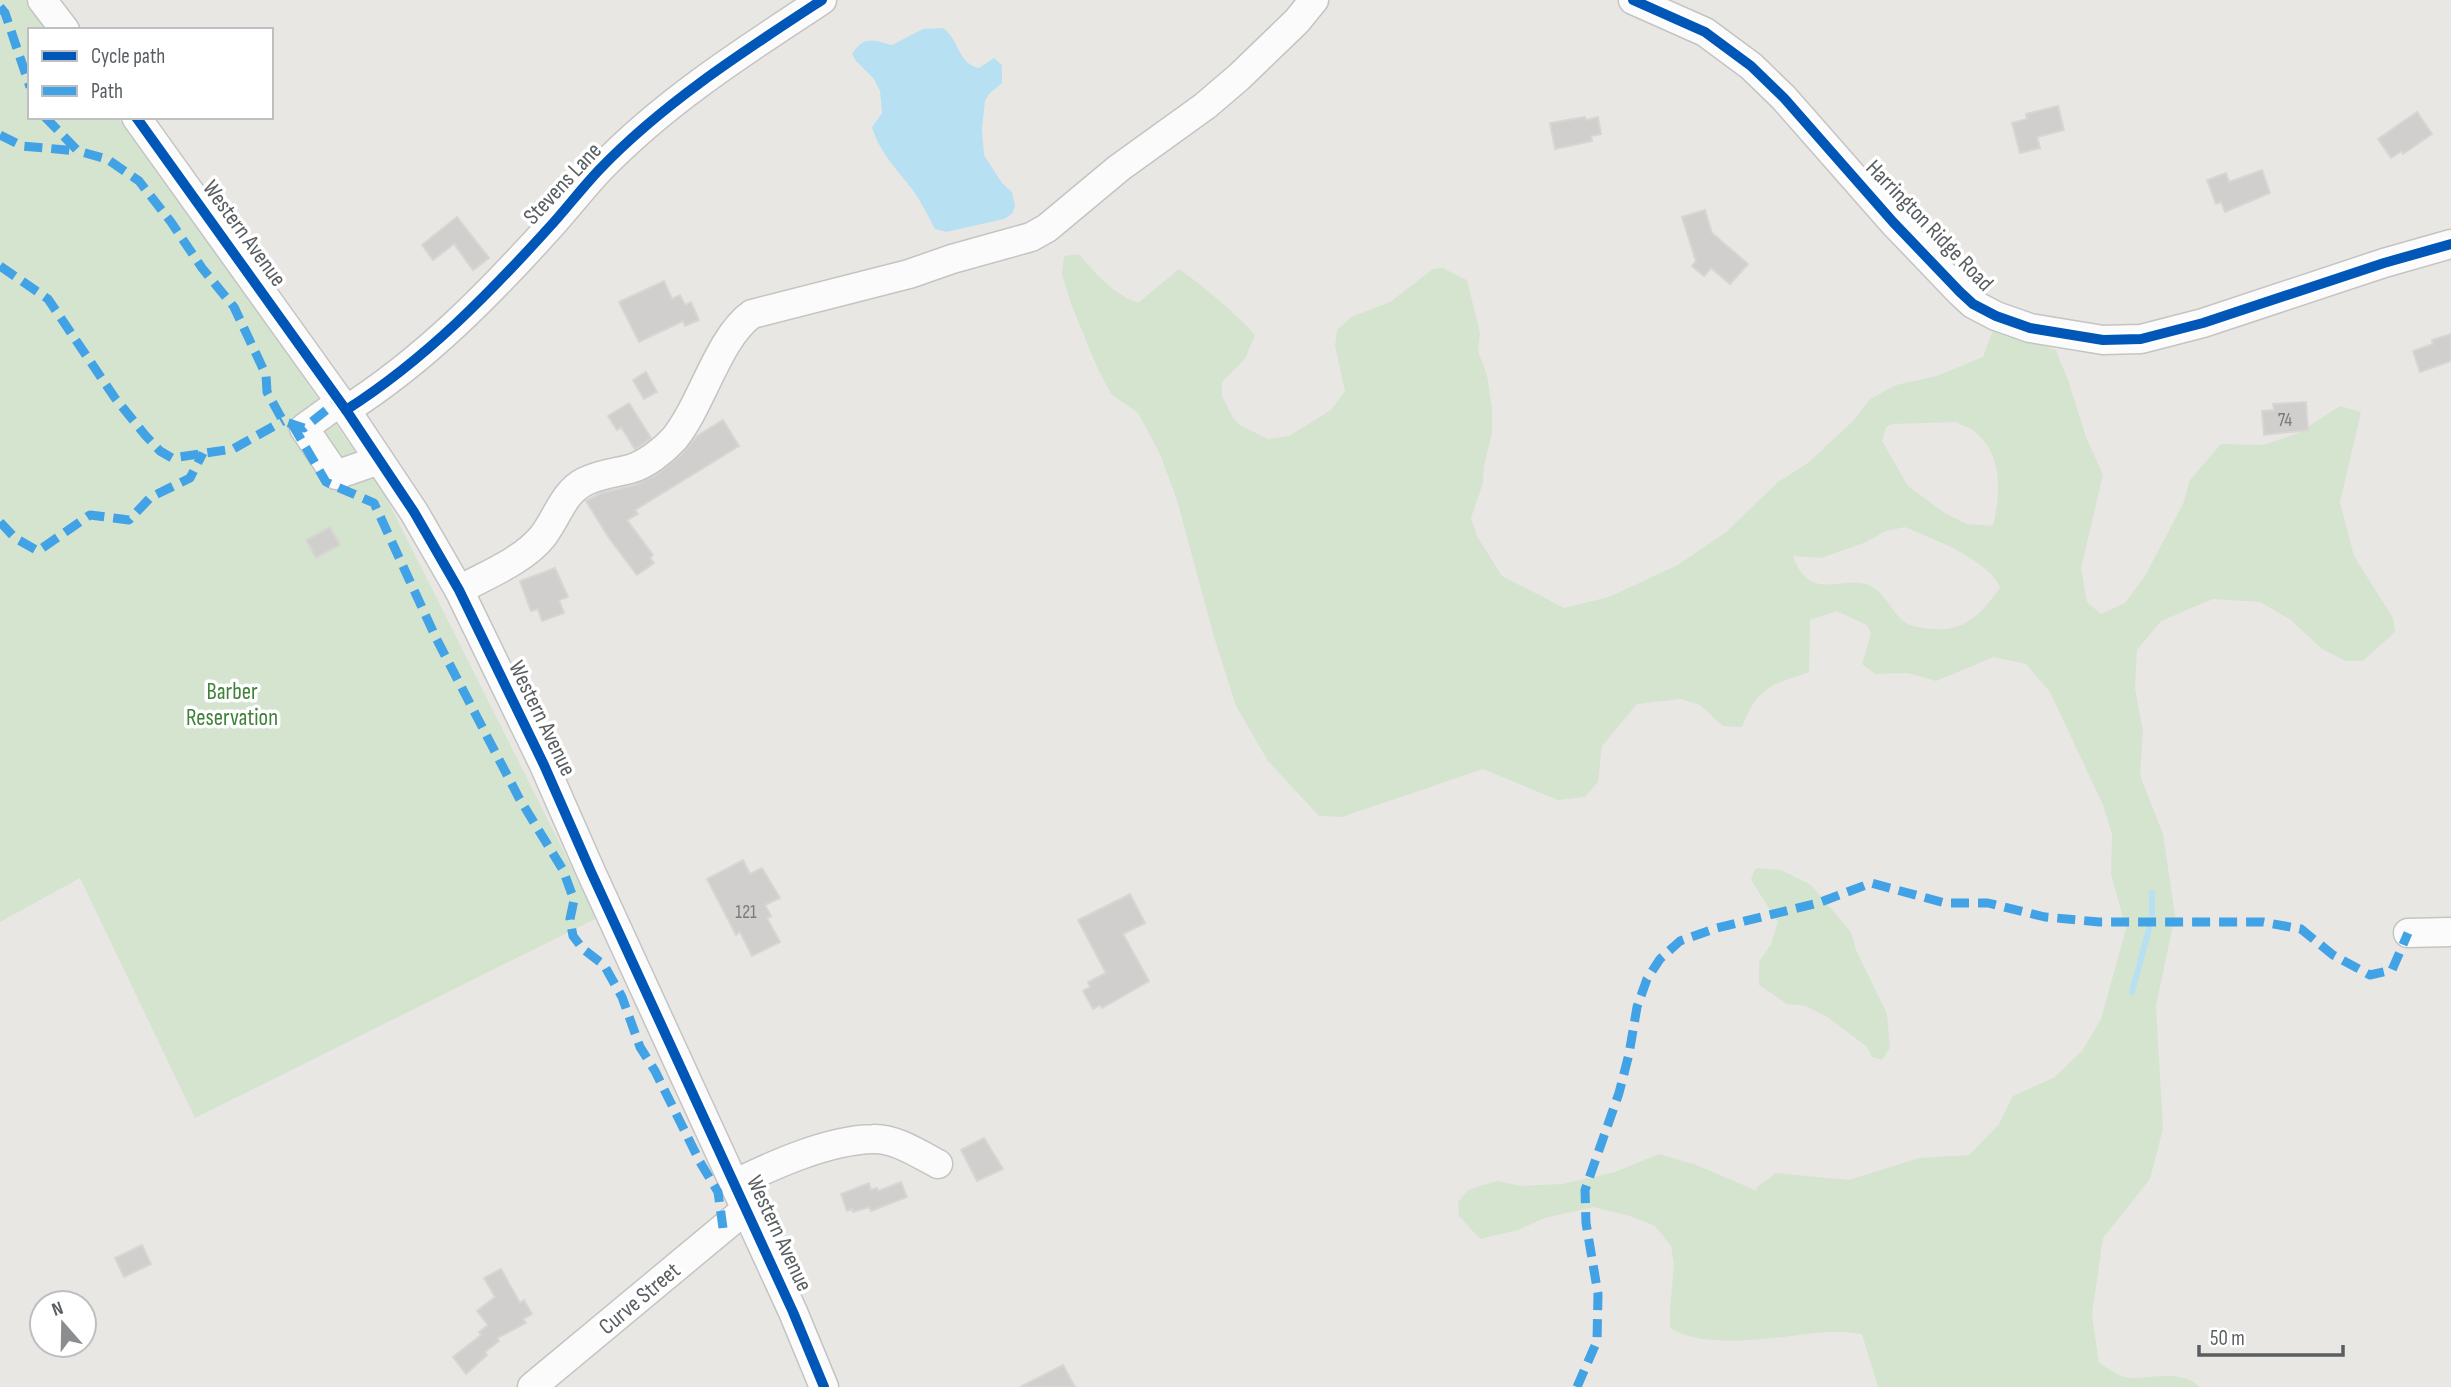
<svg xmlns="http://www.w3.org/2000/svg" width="2451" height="1387" font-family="'Sofia Sans Condensed',sans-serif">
	<rect width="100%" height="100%" fill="#e9e7e4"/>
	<g fill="#d4e4cf" fill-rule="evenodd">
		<polygon points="0,0 27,0 49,30 30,30 30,117 117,117 258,311 386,497 597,918 195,1118 80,878 0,922"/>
		<path d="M 1079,254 C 1096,274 1112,293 1138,303 L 1179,269 C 1206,288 1233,311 1255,335 L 1245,359 L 1222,382 L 1222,396 L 1233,418 L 1240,425 L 1268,439 L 1289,436 L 1331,410 L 1345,391 L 1335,346 L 1337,330 L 1351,317 L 1390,302 L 1433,269 L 1443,268 L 1467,280 L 1480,333 L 1478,351 L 1487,375 L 1492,408 L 1492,433 L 1484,466 L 1483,483 L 1471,518 L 1477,536 L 1502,576 L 1564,608 L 1609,597 L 1678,565 L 1726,532 L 1778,482 L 1808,463 L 1854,420 L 1870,399 L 1896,385 L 1937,376 L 1983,357 L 1994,328 L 2012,328 L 2036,343 L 2056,350 L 2069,383 L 2086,437 L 2103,475 L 2081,568 L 2087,602 L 2101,614 L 2125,603 L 2145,576 L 2183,504 L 2190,480 L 2221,444 L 2263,445 L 2296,434 L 2340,406 L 2361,412 L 2340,502 L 2354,556 L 2393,618 L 2395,632 L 2363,661 L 2346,661 L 2322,649 L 2291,620 L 2260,602 L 2213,599 L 2161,621 L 2137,650 L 2135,688 L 2143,731 L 2140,775 L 2163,834 L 2175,915 L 2156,1006 L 2163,1129 L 2150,1179 L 2103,1238 L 2092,1315 L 2099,1363 C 2108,1368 2119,1377 2129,1378 C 2150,1379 2183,1369 2199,1387 L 1878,1387 L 1862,1334 C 1851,1333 1840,1331 1829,1332 C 1784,1335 1709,1352 1670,1328 L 1670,1308 L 1674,1265 L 1671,1246 L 1655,1226 L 1630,1216 L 1593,1207 L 1545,1218 L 1518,1230 L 1480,1239 L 1459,1216 L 1458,1202 L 1468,1190 L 1480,1186 L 1498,1181 L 1521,1186 L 1562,1184 L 1615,1172 L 1659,1154 L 1697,1165 L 1757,1191 L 1756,1188 L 1776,1173 L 1849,1180 L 1919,1158 L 1969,1155 L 1999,1124 L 2013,1096 L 2055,1077 L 2082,1051 L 2101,1019 L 2126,929 L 2111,874 L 2112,834 L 2103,805 L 2050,692 L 2026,664 L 1994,657 L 1936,681 L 1908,673 L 1875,674 L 1862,664 L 1871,634 L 1867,625 L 1837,611 L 1810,620 L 1809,672 C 1769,686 1759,686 1742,727 L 1723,726 L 1700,705 L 1681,699 L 1637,704 L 1602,746 L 1598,782 L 1585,797 L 1558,800 L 1483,769 L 1342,817 L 1319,816 L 1268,761 L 1236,706 L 1214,637 L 1177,500 L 1160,454 L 1138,413 L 1111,394 L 1097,367 L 1071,304 L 1062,274 L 1064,256 ZM 1955,422 C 1961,425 1970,427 1975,432 C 2004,456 2000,494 1993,526 L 1967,524 L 1943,512 L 1908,486 L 1882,441 L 1886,427 L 1893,424 ZM 1905,527 C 1931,538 1990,560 2000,588 C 1978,617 1964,634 1924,628 C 1915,627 1907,625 1900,618 C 1890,608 1884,593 1871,586 C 1845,573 1810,605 1793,556 L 1821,558 L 1864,543 L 1886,531 Z"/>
		<polygon points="1757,868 1781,870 1811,885 1851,932 1856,950 1887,1014 1890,1048 1882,1060 1872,1057 1867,1047 1829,1018 1806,1006 1787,1004 1759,985 1759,962 1771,944 1778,922 1751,880 1754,871"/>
	</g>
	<path fill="#b7e1f3" d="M 943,28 C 959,39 958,64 979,68 L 994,58 L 1002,65 L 1002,83 L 989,94 L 985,101 L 982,129 L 984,155 L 1002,183 L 1012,192 L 1015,206 L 1012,214 L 1004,219 L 946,232 L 935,229 C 928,216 921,201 912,189 C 898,171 878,150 872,127 L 882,113 L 880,91 L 874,79 L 856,61 L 852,54 C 864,35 873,40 892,45 L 923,29 Z"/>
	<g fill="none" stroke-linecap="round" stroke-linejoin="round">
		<g stroke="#b7e1f3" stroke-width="6">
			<polyline points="2152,893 2152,914"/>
			<polyline points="2132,992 2149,929"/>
		</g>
	</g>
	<g fill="#d0cfcd" stroke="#d8d6d3" stroke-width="2">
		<polygon points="2058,106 2064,130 2037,137 2040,148 2020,153 2012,123 2027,119 2026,114"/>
		<polygon points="2417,112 2432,134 2403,154 2402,151 2391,158 2378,139"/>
		<polygon points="1585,117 1586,120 1598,117 1601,134 1591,136 1592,141 1555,149 1550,123"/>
		<polygon points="2262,170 2270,193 2225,212 2221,202 2216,204 2207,180 2226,173 2229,182"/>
		<polygon points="1705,210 1712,233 1748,264 1730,284 1711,268 1704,276 1692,266 1696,261 1682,217"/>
		<polygon points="457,217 489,258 473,270 454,244 433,260 422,245"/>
		<polygon points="664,281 672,299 680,295 685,305 691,302 699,320 685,326 683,321 639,342 619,302"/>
		<polygon points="2451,334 2451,361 2420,372 2413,351 2433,344 2432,340"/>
		<polygon points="646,372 657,392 644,399 633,380"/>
		<polygon points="2306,402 2308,430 2264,435 2262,411 2274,410 2273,404"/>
		<polygon points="629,403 651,438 635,449 621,427 617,430 608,416"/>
		<polygon points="723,420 739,446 635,510 638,514 627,520 653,555 650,558 654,563 637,575 609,538 586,501 601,493 635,485 656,475 681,455 697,436"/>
		<polygon points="330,527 340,545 316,558 306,540"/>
		<polygon points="555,568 568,597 559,600 564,613 542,621 538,609 531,611 520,581"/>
		<polygon points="743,860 750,874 762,868 780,898 765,905 771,916 767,918 780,942 752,956 740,932 736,935 707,879"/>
		<polygon points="1130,894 1145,923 1123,934 1149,981 1102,1008 1100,1005 1093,1009 1083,991 1090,987 1088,982 1106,973 1078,920"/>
		<polygon points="984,1138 1003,1169 977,1181 961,1150"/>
		<polygon points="901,1182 907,1197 871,1211 869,1207 853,1212 852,1209 847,1211 841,1194 869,1183 871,1190 877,1188 878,1191"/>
		<polygon points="142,1245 151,1264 124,1277 115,1258"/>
		<polygon points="501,1269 520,1303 524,1300 532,1314 523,1319 526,1323 497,1338 499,1341 485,1352 487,1355 466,1374 453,1357 481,1335 479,1332 488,1325 477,1311 495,1297 484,1278"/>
		<polygon points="1063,1365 1075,1387 1020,1387"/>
	</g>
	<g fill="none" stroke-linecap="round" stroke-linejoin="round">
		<defs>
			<g id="minor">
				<polyline points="42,0 65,30"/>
				<polyline points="1633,0 1705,32 1751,66 1784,98 1893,222 1960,292 1973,304 1996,316 2030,328 2103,340 2141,339 2203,323 2384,263 2451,244"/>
				<polyline points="136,117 346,410 414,512 459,590 544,765 591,872 793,1312 824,1387"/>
				<polyline points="340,402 304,428 336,475 379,460"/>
				<path d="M 346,410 C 426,359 491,292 554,222 C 569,205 583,187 599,170 C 663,103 744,51 822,0"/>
				<path d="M 459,590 C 486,575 523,561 543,536 C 557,518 563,493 584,482 C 599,474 614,473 630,469 C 645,465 663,451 674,439 C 702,405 718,338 752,314 L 909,274 L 952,259 L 1031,237 L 1047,228 L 1119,168 L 1205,106 L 1239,77 L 1297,21 L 1314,0"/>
				<polyline points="2408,933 2451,932"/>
				<path d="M 734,1184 C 773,1165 828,1140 873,1139 C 895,1138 919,1154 938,1164"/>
				<polyline points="532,1387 745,1210"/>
			</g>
		</defs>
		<use href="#minor" stroke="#c4c4c3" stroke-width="31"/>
		<use href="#minor" stroke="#fcfbfb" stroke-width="28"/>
		<g stroke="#42a2e6" stroke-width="9" stroke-dasharray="18 9" stroke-linecap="butt">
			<polyline points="0,7 5,13 30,87"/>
			<polyline points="45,117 78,151 107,159 139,181 171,222 202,268 234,307 266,375 267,392 283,421 304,428 339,400"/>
			<polyline points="0,135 22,146 78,151"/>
			<polyline points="0,266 48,299 115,398 145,435 160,451 172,458 233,449 283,421"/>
			<polyline points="292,424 326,482 374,503 436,638 519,798 563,870 574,900 570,919 573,936 583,949 604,965 622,997 640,1047 655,1071 700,1162 718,1192 723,1228"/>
			<polyline points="0,522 15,538 38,551 90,515 129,520 151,497 190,478 203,453"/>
			<polyline points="1577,1387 1597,1341 1598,1294 1586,1223 1585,1190 1619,1093 1629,1054 1637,1007 1647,979 1660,959 1680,941 1717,928 1818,903 1871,883 1945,903 1988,903 2045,917 2099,922 2263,922 2301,929 2333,955 2370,975 2392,970 2408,933"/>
		</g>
		<defs>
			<g id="cycleway">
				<polyline points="1633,0 1705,32 1751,66 1784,98 1893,222 1960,292 1973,304 1996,316 2030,328 2103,340 2141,339 2203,323 2384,263 2451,244"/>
				<polyline points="136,117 346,410 414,512 459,590 544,765 591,872 793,1312 824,1387"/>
				<path d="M 346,410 C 426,359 491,292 554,222 C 569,205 583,187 599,170 C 663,103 744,51 822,0"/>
			</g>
		</defs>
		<use href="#cycleway" stroke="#fff" stroke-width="15"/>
		<use href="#cycleway" stroke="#0057b8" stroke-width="10"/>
	</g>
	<g text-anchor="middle" stroke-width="7" stroke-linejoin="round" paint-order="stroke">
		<g font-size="19" fill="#787c7d">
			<text x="2285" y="426">74</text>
			<text x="746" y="918">121</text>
		</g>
		<g font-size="23" fill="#595e61" stroke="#fff">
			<text transform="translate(562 183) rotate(-47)" y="8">Stevens Lane</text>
			<text transform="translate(1930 225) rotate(46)" y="8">Harrington Ridge Road</text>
			<text transform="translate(245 233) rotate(54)" y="8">Western Avenue</text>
			<text transform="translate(543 718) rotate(64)" y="8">Western Avenue</text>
			<text transform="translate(780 1233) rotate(65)" y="8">Western Avenue</text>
			<text transform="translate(639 1298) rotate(-40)" y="8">Curve Street</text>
		</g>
		<g font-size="23" fill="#3e8138" stroke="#fff">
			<text x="232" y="699">Barber<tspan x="232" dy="26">Reservation</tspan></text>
		</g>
	</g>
	<rect x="28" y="28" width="245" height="91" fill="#ffffff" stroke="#bdbfc0" stroke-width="2"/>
	<rect x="42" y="51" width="35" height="10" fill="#0057b8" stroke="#bdbfc0" stroke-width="2"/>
	<text x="91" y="63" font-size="21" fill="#595e61">Cycle path</text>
	<rect x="42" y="86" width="35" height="10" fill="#42a2e6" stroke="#bdbfc0" stroke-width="2"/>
	<text x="91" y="98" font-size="21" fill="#595e61">Path</text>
	<g transform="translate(63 1324) rotate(340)"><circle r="33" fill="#ffffff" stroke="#bdbfc0" stroke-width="2"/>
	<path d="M0-5L12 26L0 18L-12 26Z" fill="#8b8e8f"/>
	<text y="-10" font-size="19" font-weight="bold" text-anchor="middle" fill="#595e61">N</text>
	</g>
	<path d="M2199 1345v10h144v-10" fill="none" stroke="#595e61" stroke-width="3.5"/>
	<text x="2210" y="1345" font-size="21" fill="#595e61" stroke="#ffffff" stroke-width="5" paint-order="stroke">50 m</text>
</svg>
